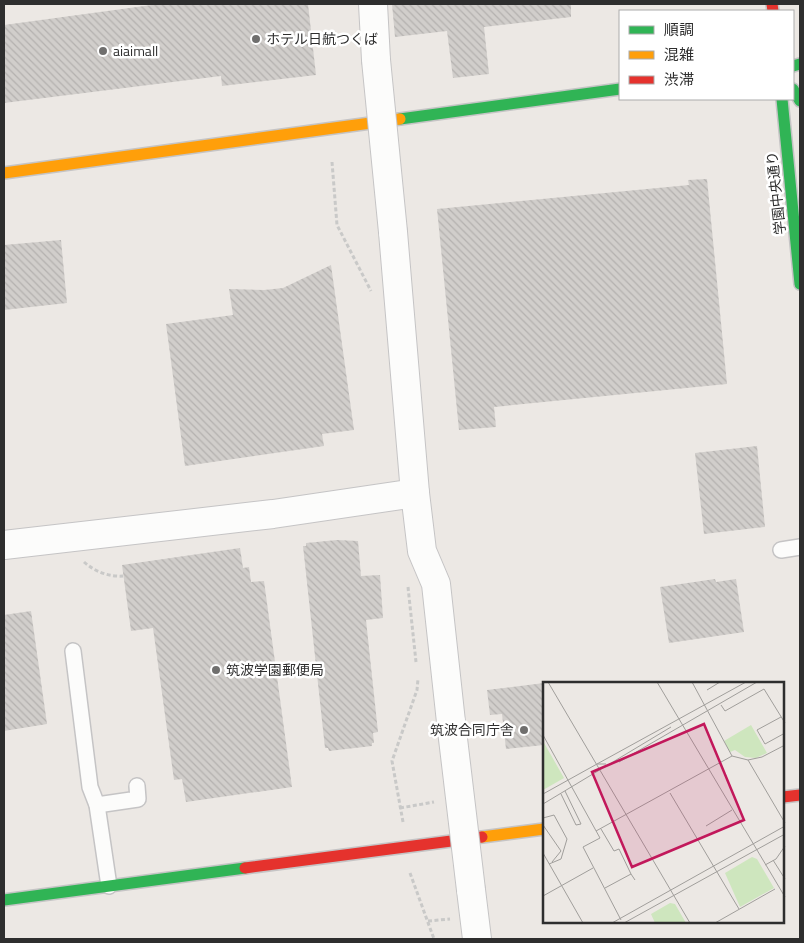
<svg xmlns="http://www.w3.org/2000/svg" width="804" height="943" font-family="'Titillium Web','Noto Sans JP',sans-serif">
	<defs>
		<pattern id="building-back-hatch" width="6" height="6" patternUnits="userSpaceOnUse" patternTransform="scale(1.25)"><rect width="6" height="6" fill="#d1cecb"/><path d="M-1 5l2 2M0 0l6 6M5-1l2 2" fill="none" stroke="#b4b1af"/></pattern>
	</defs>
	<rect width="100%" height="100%" fill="#ece8e4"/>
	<g fill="url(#building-back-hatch)">
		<polygon points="159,4 308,4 316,75 222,86 221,76 4,103 4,25"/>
		<polygon points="392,4 571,4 571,17 484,27 489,74 453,78 447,31 395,37"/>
		<polygon points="707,179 727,384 494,407 496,427 459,430 437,209 689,185 688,180"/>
		<polygon points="61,240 67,303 4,310 4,245"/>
		<polygon points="331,265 354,430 322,434 324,446 185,466 166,324 233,315 229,289 264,290 283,288"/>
		<polygon points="757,446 765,527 704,534 695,453"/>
		<polygon points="337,540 358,541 361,576 380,575 383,618 366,620 378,732 373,733 374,743 372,743 372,746 329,751 328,748 325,748 303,546 306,546 306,543"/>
		<polygon points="240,548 243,568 249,567 251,582 264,581 292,787 186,802 182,779 174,780 153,628 131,631 122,565"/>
		<polygon points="715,579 716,582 736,579 744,632 669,643 660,587"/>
		<polygon points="31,611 47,724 4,731 4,615"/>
		<polygon points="544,683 544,745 506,749 502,714 490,715 487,690"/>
	</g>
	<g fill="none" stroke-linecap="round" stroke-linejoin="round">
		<defs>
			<g id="lane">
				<polyline points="781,550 800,547"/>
				<polyline points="73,651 90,787 97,805 109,886"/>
				<polyline points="97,805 138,799 137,786"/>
			</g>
			<g id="street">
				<polyline points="373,4 376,60"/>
				<polyline points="393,232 415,493 422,551 436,584 451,722"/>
				<polyline points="4,545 273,514 415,493"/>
				<polyline points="471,890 477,939"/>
			</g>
			<g id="fast">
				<polyline points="793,66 800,64"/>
				<polyline points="793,89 800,101"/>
				<polyline points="782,99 800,284"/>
				<polyline points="400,119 620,89"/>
				<polyline points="4,900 245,868"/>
			</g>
			<g id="slow">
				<polyline points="4,173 400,119"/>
				<polyline points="482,837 544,829"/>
			</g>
			<g id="jam">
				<polyline points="772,4 773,11"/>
				<polyline points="783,797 800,795"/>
				<polyline points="245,868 482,837"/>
			</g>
		</defs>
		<use href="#lane" stroke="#c5c4c5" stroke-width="18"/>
		<use href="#street" stroke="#c5c4c5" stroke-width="30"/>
		<use href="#fast" stroke="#c5c4c5" stroke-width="14"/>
		<use href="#slow" stroke="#c5c4c5" stroke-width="14"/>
		<use href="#jam" stroke="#c5c4c5" stroke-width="14"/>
		<g stroke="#c9c9c8" stroke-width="3" stroke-dasharray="4 2.5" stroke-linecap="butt">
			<polyline points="332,162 337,225 371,291"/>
			<path d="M 84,562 C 95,572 110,577 123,576"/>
			<polyline points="408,587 416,662"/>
			<polyline points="400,808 434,802"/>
			<polyline points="403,822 392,761 417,690 418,679"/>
			<polyline points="410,873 434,939"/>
			<polyline points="428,921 450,919"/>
		</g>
		<use href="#lane" stroke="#fcfcfb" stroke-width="15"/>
		<use href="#street" stroke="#fcfcfb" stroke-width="28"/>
		<use href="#fast" stroke="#30b455" stroke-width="11"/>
		<use href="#slow" stroke="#ff9f0a" stroke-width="11"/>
		<use href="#jam" stroke="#e5322d" stroke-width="11"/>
		<defs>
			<g id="street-bridge">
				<polyline points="376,60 393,232"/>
				<polyline points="451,722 471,890"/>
			</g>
		</defs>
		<use href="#street-bridge" stroke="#c5c4c5" stroke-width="30" stroke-linecap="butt"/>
		<use href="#street-bridge" stroke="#fcfcfb" stroke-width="28"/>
	</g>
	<g fill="#706f6e" stroke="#fff" stroke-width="2">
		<circle cx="256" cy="39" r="5"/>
		<circle cx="103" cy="51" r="5"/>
		<circle cx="216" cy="670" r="5"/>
		<circle cx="524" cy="730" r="5"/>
	</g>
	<g text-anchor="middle" stroke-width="5" stroke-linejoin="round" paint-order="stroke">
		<g font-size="14" fill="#2e2e2e" stroke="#fff" text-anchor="start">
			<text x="266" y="44">ホテル日航つくば</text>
			<text x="113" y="56">aiaimall</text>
			<text x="226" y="675">筑波学園郵便局</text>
			<text x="514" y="735" text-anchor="end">筑波合同庁舎</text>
		</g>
		<g font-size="14" fill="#2e2e2e" stroke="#fff">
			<text transform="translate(776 193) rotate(-96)" y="5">学園中央通り</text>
		</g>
	</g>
	<g transform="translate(543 682)">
		<rect width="241" height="241" fill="#ece8e4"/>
		<path d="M 209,175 L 214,177 L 231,206 L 197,225 L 182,191 Z" fill="#cee6be"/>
		<path d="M 208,43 L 224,71 L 213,76 L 202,75 L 192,68 L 187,70 L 181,59 ZM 0,59 L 21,96 L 0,108 ZM 127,221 L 132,222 L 143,241 L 112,241 L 108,232 Z" fill="#cee6be"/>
		<path fill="none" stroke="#a09e9b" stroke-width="1" d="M 5,0 L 147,241M 114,0 L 242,215M 149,0 L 189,74 L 205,78 L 242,141M 164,8 L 177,0M 178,23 L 182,29 L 221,7 L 242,41M 238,35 L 214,48 L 222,62 L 242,51M 0,53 L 57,156 L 40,165 L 78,238M 205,78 L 219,75 L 242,63M 76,80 L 214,0M 54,82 L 203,0M 127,111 L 196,227M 0,112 L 54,82 L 63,82M 18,112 L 33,143 L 38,142 L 22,109M 0,122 L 128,45M 0,136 L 11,133 L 24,157 L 18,177 L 6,182M 0,143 L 18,169 L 9,180M 163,144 L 189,128M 58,147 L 71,169 L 76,167 L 88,192M 53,149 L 189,74M 0,171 L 40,241M 230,178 L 242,197M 222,183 L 233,177 L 242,164M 62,206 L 88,192 L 92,198M 0,214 L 50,186M 69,241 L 242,144M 81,241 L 242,152M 172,241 L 232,207"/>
		<path fill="#c2185b" fill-opacity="0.15" stroke="#c2185b" stroke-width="2.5" d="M 161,42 L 201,138 L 89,185 L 49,90 Z"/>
		<rect width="241" height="241" fill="none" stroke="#2e2e2e" stroke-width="2.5"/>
	</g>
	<rect width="804" height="943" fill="none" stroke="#2e2e2e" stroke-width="10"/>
	<rect x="619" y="10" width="175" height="90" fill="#ffffff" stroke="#ababab"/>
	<rect x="629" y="26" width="25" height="8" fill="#30b455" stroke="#ababab"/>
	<text x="664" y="35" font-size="15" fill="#2e2e2e">順調</text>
	<rect x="629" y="51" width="25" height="8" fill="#ff9f0a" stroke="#ababab"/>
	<text x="664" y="60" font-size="15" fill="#2e2e2e">混雑</text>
	<rect x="629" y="76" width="25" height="8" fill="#e5322d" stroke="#ababab"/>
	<text x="664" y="85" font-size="15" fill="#2e2e2e">渋滞</text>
</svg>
